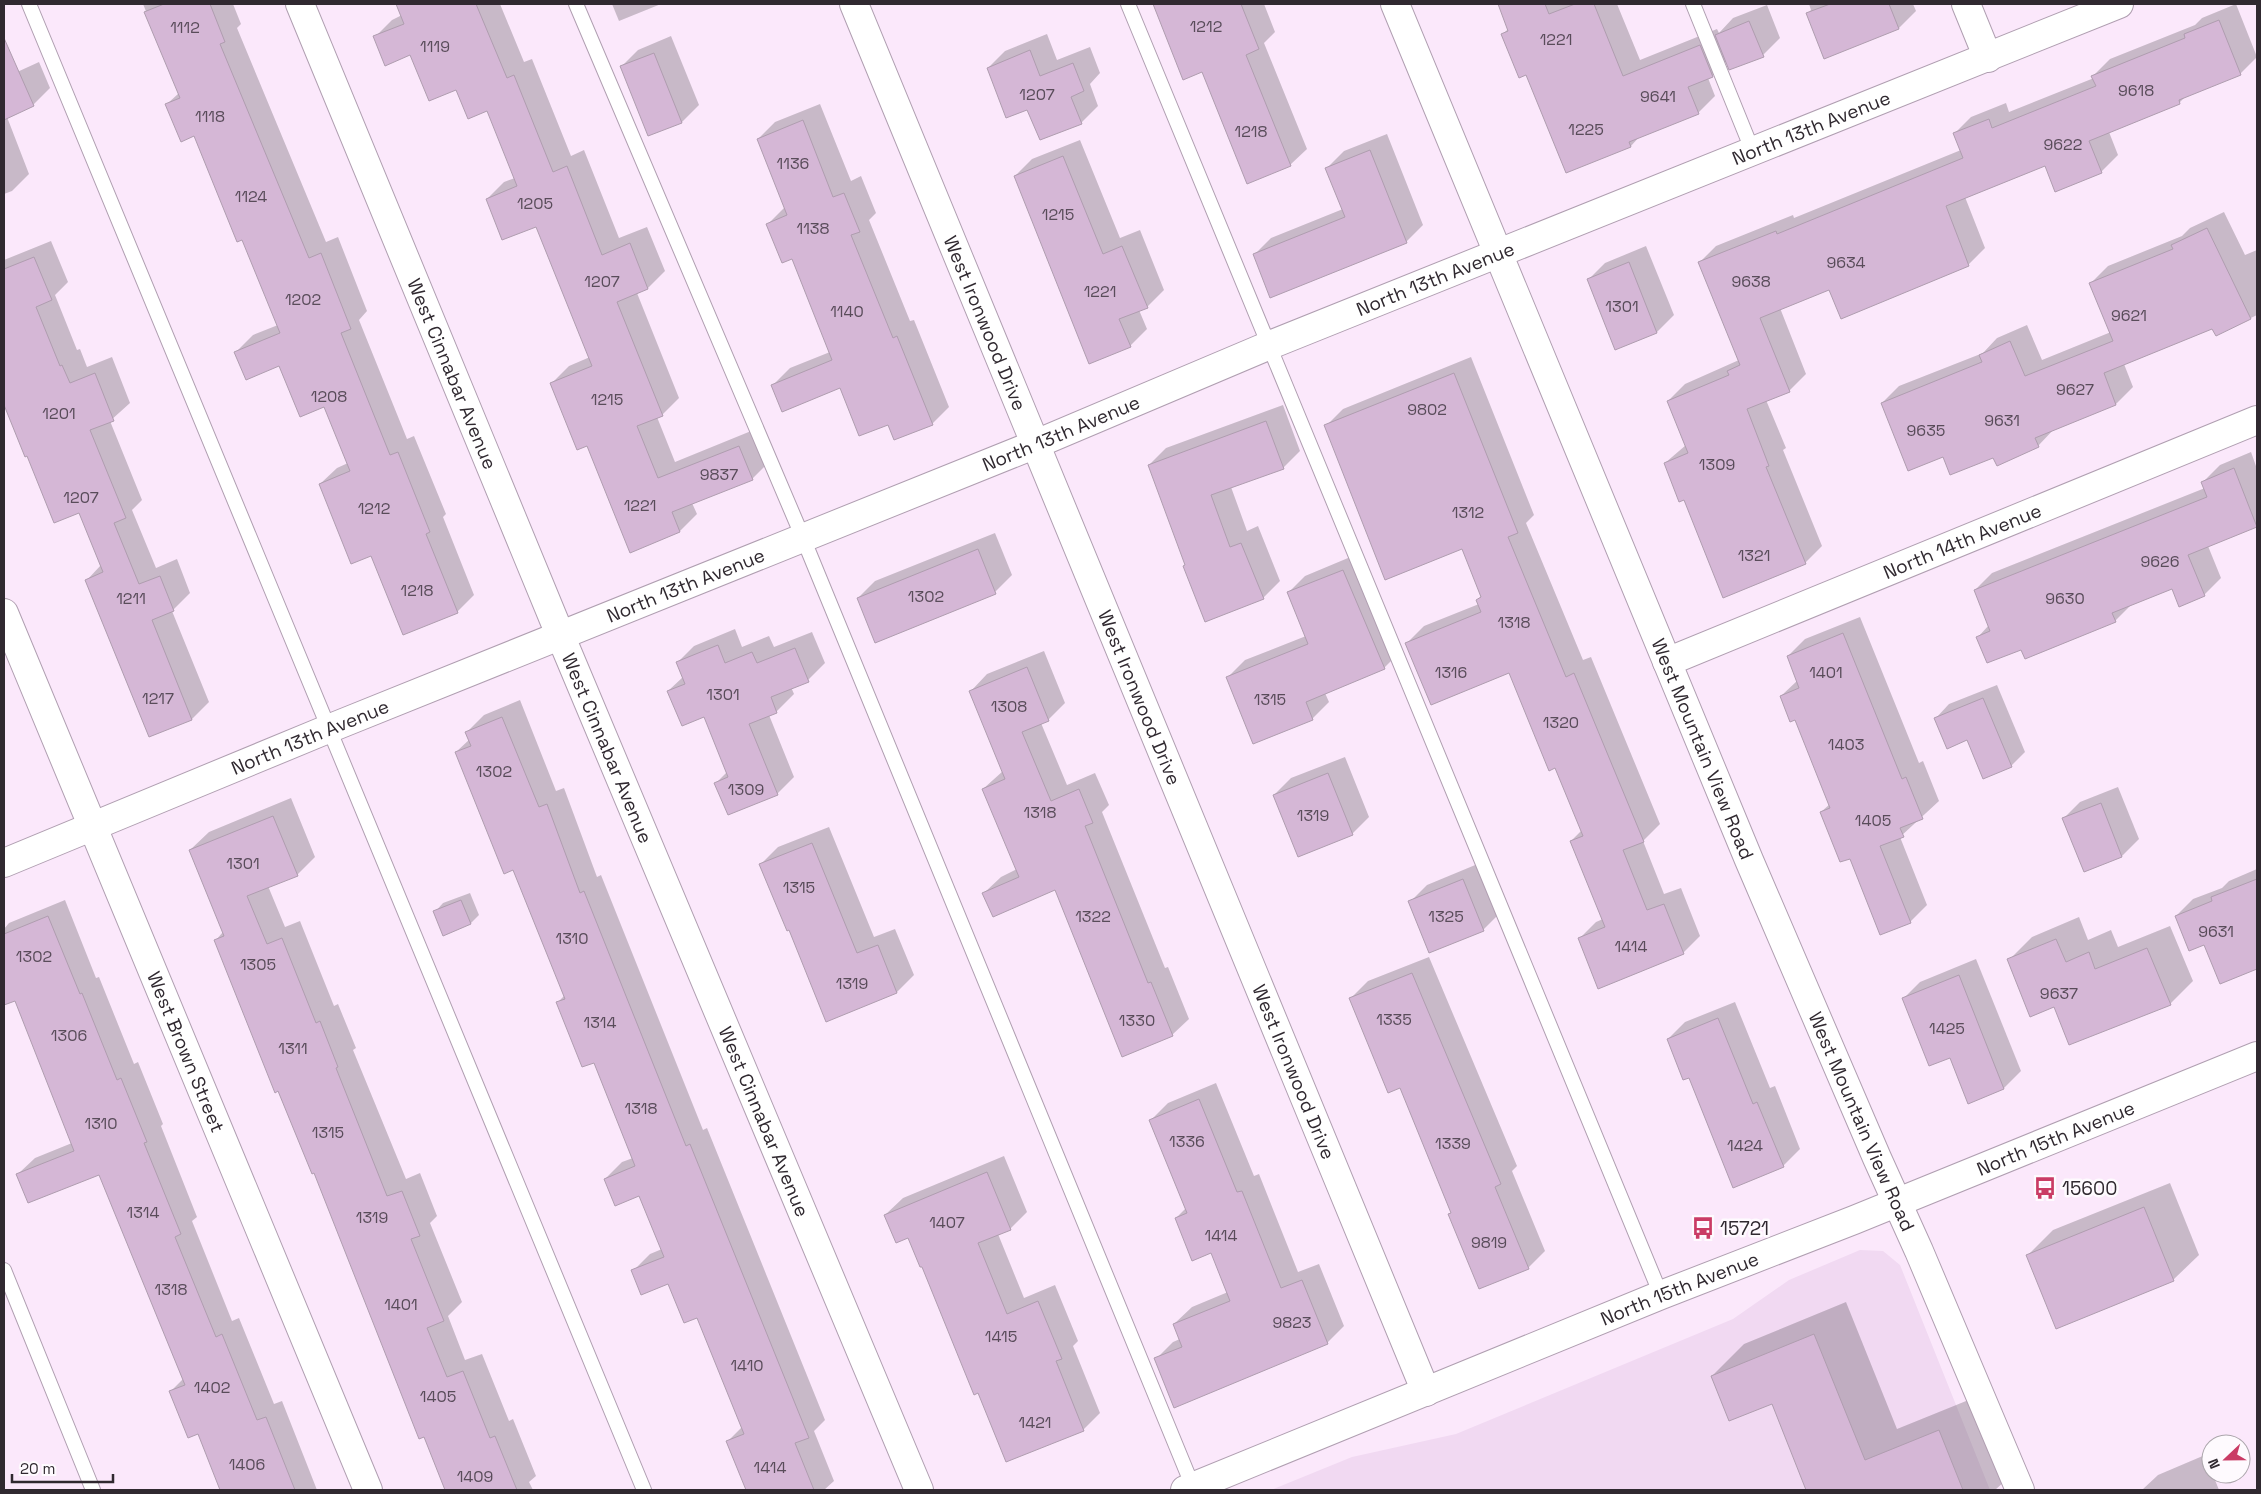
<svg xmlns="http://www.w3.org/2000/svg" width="2261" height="1494" font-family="'Space Grotesk',sans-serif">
	<rect width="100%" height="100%" fill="#fbe8fb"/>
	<polygon fill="#f1d9f2" points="1860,1250 1883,1251 1900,1265 1990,1490 1271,1490 1352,1457 1456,1434 1733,1319 1789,1280"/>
	<g fill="#0003">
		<polygon points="143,4 233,4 241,24 237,28 326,242 338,237 367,311 359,320 407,439 414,436 446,514 443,517 474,595 457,612 372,554 320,484 337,468 348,463 325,405 280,364 236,352 253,335 278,325 243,238 195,135 167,104 179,93"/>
		<polygon points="397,4 500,4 524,62 532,59 571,156 584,150 619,238 647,227 665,271 648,288 637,293 679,398 662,415 657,417 675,462 756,429 769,462 752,479 692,503 697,514 680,531 587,444 552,383 569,366 590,357 537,225 487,199 504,182 515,178 488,110 410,54 375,37 392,20 402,15"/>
		<polygon points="612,4 661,4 619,21"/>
		<polygon points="1154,4 1264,4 1275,32 1264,43 1307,149 1290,165 1203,71 1184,78"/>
		<polygon points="1499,4 1617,4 1640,60 1717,29 1719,33 1733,18 1767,5 1780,38 1763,55 1727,61 1712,76 1708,78 1715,96 1698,113 1640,136 1631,146 1567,172 1527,74 1503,34 1509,28"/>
		<polygon points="1809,4 1913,4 1916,11 1899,28 1825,57 1808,14 1811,10"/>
		<polygon points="2236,4 2257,57 2240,74 2186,96 2179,103 2109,132 2118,155 2101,172 2046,164 1965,197 1985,248 1968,265 1830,288 1780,308 1806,374 1789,391 1766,400 1786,448 1783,450 1822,546 1805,563 1685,499 1665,463 1686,445 1668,401 1685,384 1739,360 1700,262 1716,246 1793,215 1794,218 1961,150 1954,134 1971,117 2006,103 2009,112 2094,78 2093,76 2110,59 2195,25 2202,18"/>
		<polygon points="1047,34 1057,60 1090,47 1100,73 1090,84 1098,106 1081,123 1028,108 988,68 1005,51"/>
		<polygon points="671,36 699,105 682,122 649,135 621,67 638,50"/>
		<polygon points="39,62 50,88 33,105 7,117 29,174 12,191 4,194 4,78"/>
		<polygon points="820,104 851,181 861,176 876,213 869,220 910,321 914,320 949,407 932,424 888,423 841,387 773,385 790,368 830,352 792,257 768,224 785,207 758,139 775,122"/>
		<polygon points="1387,134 1423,225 1406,242 1254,255 1271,238 1343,209 1327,168 1344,151"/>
		<polygon points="1080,140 1120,238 1140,230 1164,290 1147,307 1139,310 1147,329 1130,346 1015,176 1032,159"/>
		<polygon points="2224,212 2245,255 2257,250 2257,315 2216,335 2213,328 2124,364 2133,387 2116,404 2055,428 2038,446 1994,456 1944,456 1882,403 1899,386 1983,353 1997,338 2027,325 2042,360 2111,332 2091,283 2108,266 2182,236 2190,228"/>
		<polygon points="51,241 68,282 55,295 77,350 80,349 87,367 112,357 130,403 110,421 142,500 132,510 156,568 177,559 190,593 172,611 209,702 192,719 150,736 87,580 101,565 80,511 28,454 25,455 4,402 4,260"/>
		<polygon points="1646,246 1674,315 1657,332 1616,348 1588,280 1605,263"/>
		<polygon points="1471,357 1534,515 1526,523 1583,660 1591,657 1660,824 1643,841 1664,894 1681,888 1700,936 1683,953 1579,939 1596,922 1603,919 1571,841 1582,830 1556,767 1510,672 1407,643 1424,626 1479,604 1478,600 1482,595 1463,548 1326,426 1343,409"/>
		<polygon points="1283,405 1300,451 1283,468 1231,487 1247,531 1258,526 1280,581 1263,598 1186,565 1149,465 1166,448"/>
		<polygon points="2251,452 2257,469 2257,526 2208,546 2221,578 2204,595 2173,587 2132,604 2115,621 2022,648 1978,637 1989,625 1975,590 1992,573 2205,488 2203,482 2220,465"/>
		<polygon points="995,533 1012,575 995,592 875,641 858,598 875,581"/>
		<polygon points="1360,553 1401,651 1384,668 1325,693 1329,702 1312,719 1228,677 1245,660 1306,636 1288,593 1305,576"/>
		<polygon points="1860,617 1919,763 1923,761 1939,801 1900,837 1927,905 1910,922 1850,857 1821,812 1830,804 1795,718 1781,696 1798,680 1788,656 1805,639"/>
		<polygon points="735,629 742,647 769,636 774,647 812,632 825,663 808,680 791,687 794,694 777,711 769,715 794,777 777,794 716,783 727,772 704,715 668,691 683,677 677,663 694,646"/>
		<polygon points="1044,651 1065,703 1048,720 1041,723 1067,785 1095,773 1109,805 1102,812 1165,968 1168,967 1189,1019 1172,1035 1056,889 984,893 1001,877 1017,869 983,789 1003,771 971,691 987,674"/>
		<polygon points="1997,685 2025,752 2011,766 1936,718 1949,704"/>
		<polygon points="520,700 556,791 564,788 597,877 601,875 703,1130 707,1128 825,1420 814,1431 834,1481 824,1490 747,1490 727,1442 742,1427 697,1316 668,1283 633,1271 650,1254 662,1249 640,1194 605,1179 622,1162 633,1158 594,1061 557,1003 565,995 514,868 456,752 470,739 467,732 484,715"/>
		<polygon points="1345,757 1369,817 1352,834 1274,795 1291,778"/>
		<polygon points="2118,787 2139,839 2122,856 2084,871 2063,819 2080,802"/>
		<polygon points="291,798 315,857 297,875 268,886 285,927 300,921 334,1006 338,1004 356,1048 353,1050 406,1179 420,1173 437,1216 430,1223 462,1302 448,1316 465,1360 482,1354 509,1421 513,1419 536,1476 529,1482 533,1490 447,1490 424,1436 420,1438 315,1171 216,940 223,932 190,850 209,832"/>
		<polygon points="829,827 874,937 895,929 914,975 897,992 827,1020 790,929 761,864 778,847"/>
		<polygon points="1480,863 1500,913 1483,930 1410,902 1427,885"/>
		<polygon points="2257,869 2257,967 2221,982 2205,944 2176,916 2193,899 2222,888 2229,881"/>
		<polygon points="470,893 479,915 471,923 435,912 443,903"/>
		<polygon points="65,900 96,978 99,977 134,1064 138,1062 163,1124 161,1126 197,1217 192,1221 232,1321 239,1318 274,1404 282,1401 317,1490 239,1490 237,1484 222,1490 198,1433 171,1391 183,1379 99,1173 18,1174 35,1158 72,1143 15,999 4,1004 4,929 9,923"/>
		<polygon points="2079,917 2088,940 2111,930 2118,947 2170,926 2193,981 2170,1004 2055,1006 2009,960 2032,937"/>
		<polygon points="1429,957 1517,1166 1512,1171 1545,1251 1528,1268 1452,1212 1401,1087 1351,998 1368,981"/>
		<polygon points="1976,959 2021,1071 2004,1088 1903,999 1920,982"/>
		<polygon points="1735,1002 1770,1088 1775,1086 1800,1149 1783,1166 1690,1076 1668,1039 1685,1022"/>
		<polygon points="1216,1083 1254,1176 1259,1174 1298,1272 1319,1264 1344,1326 1327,1343 1156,1359 1173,1342 1180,1339 1174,1324 1192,1307 1228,1292 1212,1252 1176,1218 1186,1208 1151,1120 1168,1103"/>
		<polygon points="1004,1156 1027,1212 1010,1229 998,1234 1024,1298 1055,1285 1078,1341 1073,1346 1100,1413 1083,1430 923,1265 909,1236 885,1215 903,1198"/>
		<polygon points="2170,1183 2199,1255 2173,1280 2028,1255 2053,1230"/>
		<polygon points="1846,1302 1897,1429 1971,1399 2004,1482 1995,1490 1808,1490 1772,1403 1712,1376 1744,1344"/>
		<polygon points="2205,1455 2219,1490 2142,1490 2158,1475"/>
	</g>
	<g fill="#d5b7d6" stroke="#af9daf">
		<polygon points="164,4 210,4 225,42 220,44 309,258 321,253 351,329 341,333 390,455 398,452 430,532 426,534 458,613 403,635 371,556 351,564 319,484 350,471 324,407 300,417 279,366 246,380 234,352 280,333 242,240 237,242 194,136 181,142 165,104 180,98 144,12"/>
		<polygon points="396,4 476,4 507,78 514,75 553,172 567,166 602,255 630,243 648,289 617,302 663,416 637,426 658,478 739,446 753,480 672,512 680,532 630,553 587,446 577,450 550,383 592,366 536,227 502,240 486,199 517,186 487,111 468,119 456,90 429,101 410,55 385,66 373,36 404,24"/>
		<polygon points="1153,4 1241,4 1259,49 1246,55 1291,166 1247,184 1202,72 1183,80"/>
		<polygon points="1498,4 1545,4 1549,14 1575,4 1594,4 1623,76 1700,45 1713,77 1688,87 1699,114 1629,142 1631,147 1566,173 1526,75 1519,78 1501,34 1508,31"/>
		<polygon points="1830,4 1889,4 1899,29 1824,59 1806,13"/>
		<polygon points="2219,20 2241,75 2179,100 2180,104 2089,141 2102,173 2055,192 2045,166 1946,206 1969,266 1841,319 1829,290 1760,318 1790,392 1747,409 1769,466 1766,467 1806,564 1723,598 1684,500 1679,502 1664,463 1688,453 1667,401 1729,375 1727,371 1740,365 1698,262 1776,231 1777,234 1963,158 1953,133 1989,119 1992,128 2096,86 2091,76 2185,38 2184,34"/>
		<polygon points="1749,21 1764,57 1729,70 1715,35"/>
		<polygon points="4,38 34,106 4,120"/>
		<polygon points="1030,50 1040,76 1073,63 1084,91 1071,97 1082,124 1040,140 1027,110 1006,118 987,68"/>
		<polygon points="654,53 682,123 648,136 620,66"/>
		<polygon points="803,120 833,197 844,193 860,232 851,235 893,338 897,336 933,425 894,440 888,425 859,436 840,388 782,412 771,385 832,360 792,259 782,263 766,224 787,215 757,139"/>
		<polygon points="1370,150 1407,243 1270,298 1253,254 1345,217 1325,168"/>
		<polygon points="1063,156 1103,254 1122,246 1148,308 1119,319 1131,347 1089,364 1014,176"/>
		<polygon points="2207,228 2251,319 2216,336 2212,329 2104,373 2116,405 2035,438 2039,447 1997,466 1993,458 1950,475 1943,457 1908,471 1881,403 1982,362 1979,355 2010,341 2025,376 2113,341 2089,283 2173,249 2171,245"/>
		<polygon points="34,257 52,300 36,307 60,366 62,365 70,383 95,373 114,421 90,430 126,518 114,523 139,584 160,576 174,611 152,620 192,720 149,737 85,580 103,572 79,513 54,523 27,456 25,457 4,405 4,269"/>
		<polygon points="1629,262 1657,333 1615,350 1587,279"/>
		<polygon points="1454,373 1518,533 1508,537 1566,677 1574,673 1644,842 1623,850 1647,910 1664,904 1684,954 1598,989 1578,938 1605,927 1570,841 1583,836 1555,768 1549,771 1509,673 1431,705 1405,643 1481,612 1476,600 1481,597 1462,549 1385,580 1324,425"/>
		<polygon points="1266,421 1284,469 1211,495 1230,547 1241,543 1264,599 1205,622 1183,566 1185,565 1148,465"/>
		<polygon points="2234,468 2257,527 2188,555 2205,596 2179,607 2172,589 2112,613 2116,622 2025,659 2021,650 1987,663 1976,637 1990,631 1974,590 2207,497 2201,482"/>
		<polygon points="978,549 996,594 875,643 857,598"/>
		<polygon points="1343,570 1385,669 1306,702 1313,720 1253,744 1226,677 1308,644 1287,592"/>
		<polygon points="1843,633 1902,779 1906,777 1923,819 1900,828 1904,837 1880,846 1911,923 1880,935 1850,859 1840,862 1820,812 1830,808 1795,720 1790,722 1780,696 1799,688 1787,656"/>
		<polygon points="718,645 725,663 752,652 757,663 795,648 809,682 771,697 777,713 749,724 778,795 728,815 714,783 728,777 704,717 682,726 667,691 685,684 676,662"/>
		<polygon points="1027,667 1049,721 1022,732 1051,801 1079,789 1093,823 1085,826 1148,983 1151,982 1173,1036 1122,1057 1055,890 993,917 982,893 1019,877 982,789 1005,779 969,691"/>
		<polygon points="1983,698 2012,767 1983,779 1967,740 1947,749 1934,718"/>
		<polygon points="502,717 539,807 547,804 580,893 584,891 686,1146 690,1144 809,1438 795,1443 814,1490 746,1490 726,1441 744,1434 697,1318 684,1323 668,1284 641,1295 631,1270 664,1257 639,1196 615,1206 604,1179 635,1166 594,1063 582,1067 556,1002 565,999 513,870 504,874 455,752 471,746 465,732"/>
		<polygon points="1328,773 1353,835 1298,857 1273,795"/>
		<polygon points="2101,803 2122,857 2084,872 2062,818"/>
		<polygon points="273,816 298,876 247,896 267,944 282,938 316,1023 320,1021 338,1067 336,1068 387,1196 402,1191 420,1236 411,1239 444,1321 427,1328 447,1377 463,1371 490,1438 495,1436 517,1490 445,1490 424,1437 419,1439 314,1173 312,1174 278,1091 275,1093 214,940 224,936 189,850"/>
		<polygon points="812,843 857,953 878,945 897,993 826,1022 789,930 787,931 759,864"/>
		<polygon points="1463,879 1484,931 1429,953 1408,901"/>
		<polygon points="2257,879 2257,969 2220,984 2204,945 2189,951 2175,916 2212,901 2211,897"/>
		<polygon points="461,900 471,924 443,936 433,911"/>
		<polygon points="48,916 80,994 82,993 117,1080 121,1078 147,1142 144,1143 181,1234 175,1237 216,1337 222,1334 257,1420 266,1417 295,1490 220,1490 198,1434 188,1438 169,1391 185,1385 99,1175 28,1203 16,1174 74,1151 15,1001 4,1005 4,934"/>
		<polygon points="2056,939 2066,962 2089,952 2095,969 2147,948 2171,1005 2069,1045 2054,1007 2030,1017 2007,959"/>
		<polygon points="1412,973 1501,1184 1495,1187 1529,1269 1479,1289 1448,1214 1451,1213 1400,1088 1388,1093 1349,998"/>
		<polygon points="1959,975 2004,1089 1968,1104 1950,1058 1929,1066 1902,998"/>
		<polygon points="1718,1018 1753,1104 1757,1102 1784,1167 1733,1188 1689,1078 1683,1080 1667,1039"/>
		<polygon points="1199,1099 1237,1192 1242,1191 1281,1288 1302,1280 1328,1344 1174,1408 1154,1358 1182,1347 1173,1324 1230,1301 1211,1253 1192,1261 1175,1218 1187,1213 1149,1120"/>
		<polygon points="987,1172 1011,1230 978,1243 1007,1314 1038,1301 1062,1359 1056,1361 1084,1431 1006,1462 978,1393 974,1395 922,1267 920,1267 908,1238 896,1243 884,1215"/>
		<polygon points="2144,1207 2174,1281 2056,1329 2026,1255"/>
		<polygon points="1814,1334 1865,1460 1939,1430 1963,1490 1806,1490 1772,1404 1729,1421 1711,1376"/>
	</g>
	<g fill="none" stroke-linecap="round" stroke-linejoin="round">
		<defs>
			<g id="service">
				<polyline points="29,4 644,1490"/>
				<polyline points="576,4 803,538 1193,1487"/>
				<polyline points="1128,4 1661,1295"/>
				<polyline points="1693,4 1753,152"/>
				<polyline points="4,1270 93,1490"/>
			</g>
			<g id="minor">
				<path id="s1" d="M 300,4 L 561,637 L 919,1490"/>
				<path id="s2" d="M 854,4 L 1426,1392"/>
				<path id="s3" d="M 1395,4 L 1749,860 L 1877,1158 L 1919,1251 L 2020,1490"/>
				<polyline points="1966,4 1988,58"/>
				<path id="s4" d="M 4,613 L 368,1490"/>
				<path id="s5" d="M 1667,662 L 2257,420"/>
				<path id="s6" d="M 4,863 L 328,729 L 1036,444 L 1270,345 L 2119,4"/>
			</g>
			<g id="tertiary">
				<path id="s7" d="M 1185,1490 L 1661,1295 L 1854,1220 L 2257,1056"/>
			</g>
		</defs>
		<use href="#service" stroke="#b09fb1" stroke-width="16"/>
		<use href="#minor" stroke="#b09fb1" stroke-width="30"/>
		<use href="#tertiary" stroke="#b09fb1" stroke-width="30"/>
		<use href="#service" stroke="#fff" stroke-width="14"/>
		<use href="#minor" stroke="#fff" stroke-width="28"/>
		<use href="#tertiary" stroke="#fff" stroke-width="28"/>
	</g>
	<defs>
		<symbol id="bus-bare" viewBox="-9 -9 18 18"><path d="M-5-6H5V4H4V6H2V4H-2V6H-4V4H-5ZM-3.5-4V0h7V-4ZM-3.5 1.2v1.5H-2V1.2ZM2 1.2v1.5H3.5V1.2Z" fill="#ca3b65" stroke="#fefafe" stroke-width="2.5" paint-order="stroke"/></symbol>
	</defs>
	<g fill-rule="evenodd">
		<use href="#bus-bare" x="2029" y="1172" width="32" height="32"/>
		<use href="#bus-bare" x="1687" y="1212" width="32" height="32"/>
	</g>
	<g text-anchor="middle" stroke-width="5" stroke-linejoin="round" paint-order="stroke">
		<g font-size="16" fill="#594c5a">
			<text x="1206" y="32">1212</text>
			<text x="185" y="33">1112</text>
			<text x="1556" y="45">1221</text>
			<text x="435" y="52">1119</text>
			<text x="2136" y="96">9618</text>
			<text x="1037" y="100">1207</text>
			<text x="1658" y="102">9641</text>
			<text x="210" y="122">1118</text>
			<text x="1586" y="135">1225</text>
			<text x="1251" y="137">1218</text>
			<text x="2063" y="150">9622</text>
			<text x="793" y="169">1136</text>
			<text x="251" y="202">1124</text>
			<text x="535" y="209">1205</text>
			<text x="1058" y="220">1215</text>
			<text x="813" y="234">1138</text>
			<text x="1846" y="268">9634</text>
			<text x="602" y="287">1207</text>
			<text x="1751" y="287">9638</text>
			<text x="1100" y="297">1221</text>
			<text x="303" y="305">1202</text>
			<text x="1622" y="312">1301</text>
			<text x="847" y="317">1140</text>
			<text x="2129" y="321">9621</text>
			<text x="2075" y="395">9627</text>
			<text x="329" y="402">1208</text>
			<text x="607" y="405">1215</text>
			<text x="1427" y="415">9802</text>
			<text x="59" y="419">1201</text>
			<text x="2002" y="426">9631</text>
			<text x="1926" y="436">9635</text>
			<text x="1717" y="470">1309</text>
			<text x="719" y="480">9837</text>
			<text x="81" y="503">1207</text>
			<text x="640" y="511">1221</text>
			<text x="374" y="514">1212</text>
			<text x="1468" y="518">1312</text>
			<text x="1754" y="561">1321</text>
			<text x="2160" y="567">9626</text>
			<text x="417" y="596">1218</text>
			<text x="926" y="602">1302</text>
			<text x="131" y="604">1211</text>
			<text x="2065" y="604">9630</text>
			<text x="1514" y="628">1318</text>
			<text x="1451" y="678">1316</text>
			<text x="1826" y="678">1401</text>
			<text x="723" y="700">1301</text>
			<text x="158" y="704">1217</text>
			<text x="1270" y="705">1315</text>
			<text x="1009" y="712">1308</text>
			<text x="1561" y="728">1320</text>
			<text x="1846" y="750">1403</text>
			<text x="494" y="777">1302</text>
			<text x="746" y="795">1309</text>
			<text x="1040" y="818">1318</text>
			<text x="1313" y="821">1319</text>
			<text x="1873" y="826">1405</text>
			<text x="243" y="869">1301</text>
			<text x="799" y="893">1315</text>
			<text x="1093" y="922">1322</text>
			<text x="1446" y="922">1325</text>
			<text x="2216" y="937">9631</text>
			<text x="572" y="944">1310</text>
			<text x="1631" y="952">1414</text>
			<text x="34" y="962">1302</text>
			<text x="258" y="970">1305</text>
			<text x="852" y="989">1319</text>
			<text x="2059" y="999">9637</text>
			<text x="1394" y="1025">1335</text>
			<text x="1137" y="1026">1330</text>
			<text x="600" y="1028">1314</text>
			<text x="1947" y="1034">1425</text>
			<text x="69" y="1041">1306</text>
			<text x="293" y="1054">1311</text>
			<text x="641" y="1114">1318</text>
			<text x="101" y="1129">1310</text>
			<text x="328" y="1138">1315</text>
			<text x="1187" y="1147">1336</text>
			<text x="1453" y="1149">1339</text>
			<text x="1745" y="1151">1424</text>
			<text x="143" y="1218">1314</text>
			<text x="372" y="1223">1319</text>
			<text x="947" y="1228">1407</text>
			<text x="1221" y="1241">1414</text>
			<text x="1489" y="1248">9819</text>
			<text x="171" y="1295">1318</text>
			<text x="401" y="1310">1401</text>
			<text x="1292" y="1328">9823</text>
			<text x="1001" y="1342">1415</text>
			<text x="747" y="1371">1410</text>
			<text x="212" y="1393">1402</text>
			<text x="438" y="1402">1405</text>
			<text x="1035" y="1428">1421</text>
			<text x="247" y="1470">1406</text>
			<text x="770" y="1473">1414</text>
			<text x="475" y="1482">1409</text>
		</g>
		<g font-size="19" fill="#302930" stroke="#fefafe">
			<text dy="7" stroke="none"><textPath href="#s6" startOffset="1951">North 13th Avenue</textPath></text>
			<text dy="7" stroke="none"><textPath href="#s6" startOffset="1546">North 13th Avenue</textPath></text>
			<text dy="7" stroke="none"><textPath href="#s2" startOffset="345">West Ironwood Drive</textPath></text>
			<text dy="7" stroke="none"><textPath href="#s1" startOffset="400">West Cinnabar Avenue</textPath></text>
			<text dy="7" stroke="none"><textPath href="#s6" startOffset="1141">North 13th Avenue</textPath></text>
			<text dy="7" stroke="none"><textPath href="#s5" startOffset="319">North 14th Avenue</textPath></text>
			<text dy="7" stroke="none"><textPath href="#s6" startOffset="736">North 13th Avenue</textPath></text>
			<text dy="7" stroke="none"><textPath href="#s2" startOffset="750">West Ironwood Drive</textPath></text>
			<text dy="7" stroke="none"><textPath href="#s6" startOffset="331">North 13th Avenue</textPath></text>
			<text dy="7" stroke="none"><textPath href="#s1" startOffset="805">West Cinnabar Avenue</textPath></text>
			<text dy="7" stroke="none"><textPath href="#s3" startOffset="806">West Mountain View Road</textPath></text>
			<text dy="7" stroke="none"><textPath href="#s4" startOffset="475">West Brown Street</textPath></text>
			<text dy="7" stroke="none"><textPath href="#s2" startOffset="1155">West Ironwood Drive</textPath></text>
			<text dy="7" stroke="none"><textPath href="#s1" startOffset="1210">West Cinnabar Avenue</textPath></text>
			<text dy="7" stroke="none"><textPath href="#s3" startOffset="1211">West Mountain View Road</textPath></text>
			<text dy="7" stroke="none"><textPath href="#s7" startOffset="939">North 15th Avenue</textPath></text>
			<text dy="7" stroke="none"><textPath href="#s7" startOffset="534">North 15th Avenue</textPath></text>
		</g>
		<g font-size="19" fill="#302930" stroke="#fefafe" text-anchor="start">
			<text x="2062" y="1195">15600</text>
			<text x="1720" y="1235">15721</text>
		</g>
	</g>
	<rect width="2261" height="1494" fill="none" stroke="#302930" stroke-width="10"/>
	<g transform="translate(2226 1459) rotate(248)"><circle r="24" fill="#fefafe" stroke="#aca6ac"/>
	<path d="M0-4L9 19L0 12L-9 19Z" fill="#ca3b65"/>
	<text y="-8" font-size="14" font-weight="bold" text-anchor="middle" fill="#302930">N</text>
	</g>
	<path d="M12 1474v8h101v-8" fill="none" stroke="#302930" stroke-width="2.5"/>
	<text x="20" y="1474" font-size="15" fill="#302930" stroke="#fefafe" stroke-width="4" paint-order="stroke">20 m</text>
</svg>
